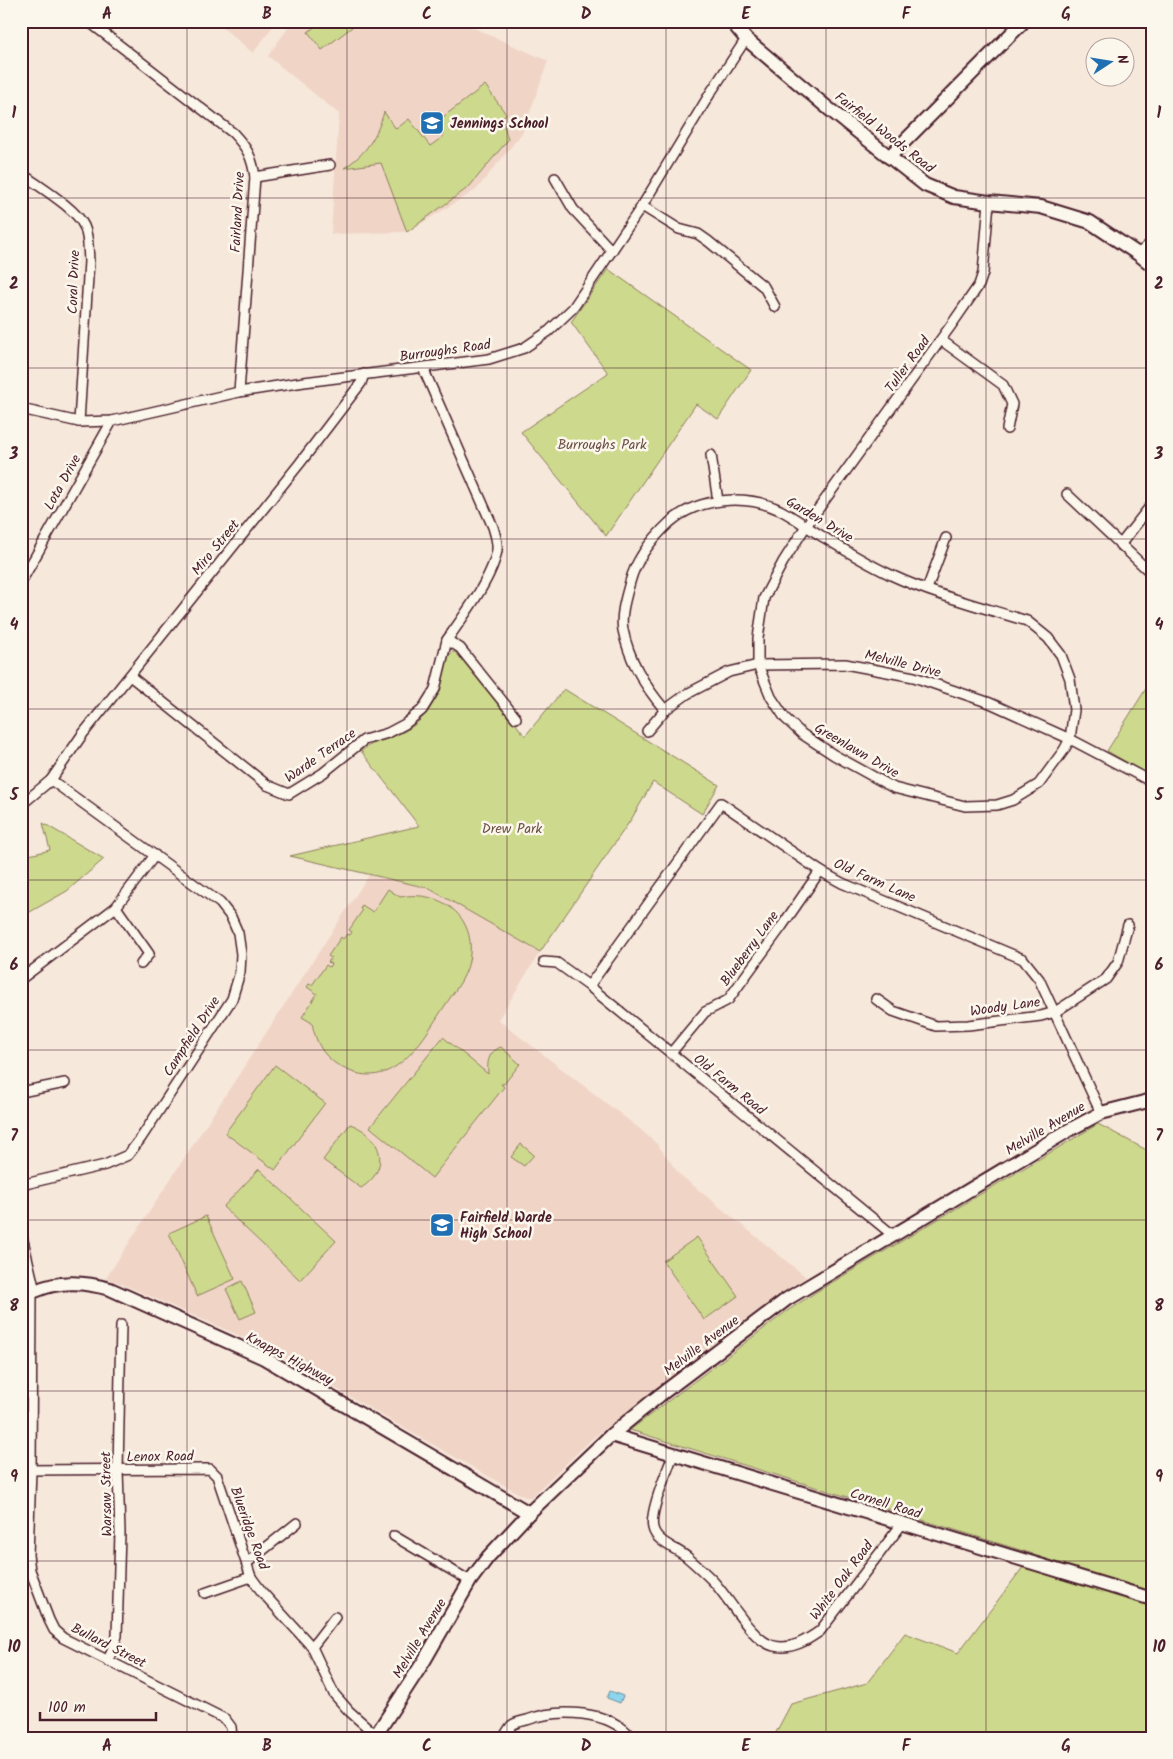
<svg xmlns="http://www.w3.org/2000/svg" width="1173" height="1759" font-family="Kalam,sans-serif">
	<rect width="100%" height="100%" fill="#f6e8db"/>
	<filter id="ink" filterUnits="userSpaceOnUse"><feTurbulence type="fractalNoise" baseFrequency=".02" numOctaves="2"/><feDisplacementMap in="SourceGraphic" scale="10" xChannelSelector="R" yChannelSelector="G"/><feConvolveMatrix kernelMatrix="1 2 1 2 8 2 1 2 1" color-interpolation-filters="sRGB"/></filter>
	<g filter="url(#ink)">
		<g fill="#f0d5c7">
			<polygon points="215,21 277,21 253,53"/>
			<polygon points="293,21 458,21 548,61 523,132 476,190 407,232 331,234 339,114 268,56"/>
			<polygon points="369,875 428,888 540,952 498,1020 640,1129 658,1145 679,1174 806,1277 697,1356 615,1421 592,1439 531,1497 525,1497 407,1430 267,1348 122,1284 106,1278"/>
		</g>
		<g fill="#cdd98d" stroke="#8c7c5c">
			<polygon points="322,21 360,21 322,50 308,32"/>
			<path d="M 485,85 L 506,114 L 500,121 L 503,121 L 508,140 L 469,187 L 407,232 L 381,163 L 344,168 C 366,154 377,136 384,112 L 396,129 L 409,119 L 430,146 L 444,136 L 435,123 Z"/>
			<polygon points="608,269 751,370 718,419 696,404 606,536 521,432 608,373 571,322"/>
			<path d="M 453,652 L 461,653 L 464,656 L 525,736 L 564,689 L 719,785 L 702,814 L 653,782 L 632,818 L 540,952 L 428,888 L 290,856 L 419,826 L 361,751 C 371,743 381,741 392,737 C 430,723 442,693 447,656 Z"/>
			<polygon points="1152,679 1152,777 1107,751"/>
			<polygon points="43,823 104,859 67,891 21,917 21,857 50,850"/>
			<path d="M 388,889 L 400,897 C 441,889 478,917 469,961 C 466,978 453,993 444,1007 C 421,1042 393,1094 343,1068 C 324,1058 316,1044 312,1023 L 302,1017 L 317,994 L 307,987 L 309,984 L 312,985 L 326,965 L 329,967 L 331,964 L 328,962 L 331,958 L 328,956 L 341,937 L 343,939 L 347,934 L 350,935 L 352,932 L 349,930 L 362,911 L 360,909 L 362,905 L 373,912 Z"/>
			<path d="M 443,1037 L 488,1074 C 487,1062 488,1052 501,1047 L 520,1064 L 504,1084 L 501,1084 L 504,1087 L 432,1178 L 370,1127 Z"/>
			<polygon points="275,1065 325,1103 275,1170 225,1133"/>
			<path d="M 350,1124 C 382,1135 392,1169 361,1188 L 323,1160 Z"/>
			<polygon points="1098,1124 1152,1153 1152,1738 773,1738 791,1704 867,1683 905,1633 958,1653 1033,1554 630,1430 787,1311 816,1292"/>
			<polygon points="521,1144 534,1155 524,1166 511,1157"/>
			<polygon points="259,1169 336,1241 300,1280 223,1207"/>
			<polygon points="206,1216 235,1279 197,1296 169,1233"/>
			<polygon points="697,1237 738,1296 704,1320 663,1261"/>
			<polygon points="242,1281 256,1312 240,1319 226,1289"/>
		</g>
		<polygon fill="#8cd6ed" stroke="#728d9f" points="610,1691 623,1696 620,1703 607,1698"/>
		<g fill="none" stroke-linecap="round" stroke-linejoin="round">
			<defs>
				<g id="street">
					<path d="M 88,21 L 233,133 C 247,148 252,156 255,177 L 239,392"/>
					<path d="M 21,173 C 38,186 76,208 84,226 C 89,237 88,249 89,261 L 79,422"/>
					<polyline points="255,177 330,165"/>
					<polyline points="555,178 573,209 612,251"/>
					<polyline points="642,206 679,229 698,234 708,241 764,287 775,307"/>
					<polyline points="1138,254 1152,242"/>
					<polyline points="941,340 1003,385 1012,404 1007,429"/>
					<path d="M 423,368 L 493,527 C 495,534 498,542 497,550 C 493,577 463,617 447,640 L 460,648 L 516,718"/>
					<polyline points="21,409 79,422 112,421 239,392 304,382 489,359 524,348 549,331 573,308 642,206 711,92 746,39"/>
					<polyline points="711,455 718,501"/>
					<polyline points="1067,494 1152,574"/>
					<polyline points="1120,545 1152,504"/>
					<polyline points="21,582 112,421"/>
					<polyline points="927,589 946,538"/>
					<polyline points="130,676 267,785 289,794 323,773 364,740 388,733 405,724 422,710 435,689 447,640"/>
					<path d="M 665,710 C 646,688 629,660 623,630 C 620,615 626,597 630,582 C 636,559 652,539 669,523 C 698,497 746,494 780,510 C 796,518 809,529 825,538 C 846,551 868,564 891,575 C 934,595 982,607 1027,621 L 1048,638 L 1061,655 L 1070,679 L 1074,710 L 1072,724 L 1070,739 L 1064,750 L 1039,784 L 1013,800 L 997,805 L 965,806 L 894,788 L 834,755 L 802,734 L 785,718 L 771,697 L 758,665 L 758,638 L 764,598 L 783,562 L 806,526 L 952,324 L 979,285 L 983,273 L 989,202"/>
					<polyline points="647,731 665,710 687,694 729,672 758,665 845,664 914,677 990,703 1070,739 1152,782"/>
					<polyline points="21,805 51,780 82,735 300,463 361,383 364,374"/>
					<polyline points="116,907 149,954 141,964"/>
					<polyline points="544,962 557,963 589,986 894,1236"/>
					<polyline points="21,979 116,907 155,855"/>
					<polyline points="589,986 721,803 820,871 842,883 1023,959 1039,979 1101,1113"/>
					<polyline points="876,999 893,1011 936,1026 968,1025 1041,1016 1055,1012 1106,979 1118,962 1128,925"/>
					<polyline points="671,1053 705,1012 728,1000 782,926 820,871"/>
					<polyline points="21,1092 65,1083"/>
					<polyline points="21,1185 105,1165 128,1155 141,1138 232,999 240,972 241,954 238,933 231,917 220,903 51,780"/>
					<polyline points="21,1232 35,1291"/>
					<polyline points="32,1293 31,1470 28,1555 30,1570 49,1620 54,1630 63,1638 225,1719 231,1727 232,1738"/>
					<path d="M 673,1455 C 667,1472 649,1512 653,1528 C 656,1542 676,1548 687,1557 C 695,1564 704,1572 712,1580 C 729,1597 751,1641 774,1646 C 791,1650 806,1641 820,1631 L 902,1524"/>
					<polyline points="21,1470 210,1469 217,1476 251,1577 262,1592 312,1647 334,1694 349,1711 376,1735"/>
					<polyline points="394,1536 470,1581"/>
					<polyline points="248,1562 297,1523"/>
					<polyline points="205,1593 251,1577"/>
					<polyline points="312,1647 335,1617"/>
					<polyline points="108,1661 117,1636 120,1533 118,1470 121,1325"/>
					<path d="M 503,1738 C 506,1734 509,1728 512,1725 C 516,1722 523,1721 527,1720 C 558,1708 610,1710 632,1738"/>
				</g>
				<g id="secondary">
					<polyline points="731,21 746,39 829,109 925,185 954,197 989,202 1041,207 1090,222 1138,254 1152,265"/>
					<polyline points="889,157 1024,21"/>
					<path d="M 21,1298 C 26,1296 31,1293 35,1291 C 59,1280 86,1282 110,1289 L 264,1358 L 529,1513"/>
					<polyline points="611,1435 1152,1599"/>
					<polyline points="374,1738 424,1661 470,1581 488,1557 529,1513 611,1435 660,1395 787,1299 1071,1129 1101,1113 1152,1100"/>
				</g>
			</defs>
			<use href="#street" stroke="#4a1f2b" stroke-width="12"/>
			<use href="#secondary" stroke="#4a1f2b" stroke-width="16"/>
			<use href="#street" stroke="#fbf7ec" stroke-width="9"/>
			<use href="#secondary" stroke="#fbf7ec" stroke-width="12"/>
		</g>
	</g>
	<path fill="none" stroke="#4a1f2b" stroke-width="1" stroke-opacity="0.55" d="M 187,21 L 187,1738M 347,21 L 347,1738M 507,21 L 507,1738M 666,21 L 666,1738M 826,21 L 826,1738M 986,21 L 986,1738M 21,198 L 1152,198M 21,368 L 1152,368M 21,539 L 1152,539M 21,709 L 1152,709M 21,880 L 1152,880M 21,1050 L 1152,1050M 21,1220 L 1152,1220M 21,1391 L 1152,1391M 21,1561 L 1152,1561"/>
	<defs>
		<symbol id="school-square" viewBox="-11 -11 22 22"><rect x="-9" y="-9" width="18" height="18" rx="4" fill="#1f6fb2" stroke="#fbf7ec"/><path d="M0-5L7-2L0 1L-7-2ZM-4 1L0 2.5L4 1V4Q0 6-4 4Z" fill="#fff"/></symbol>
	</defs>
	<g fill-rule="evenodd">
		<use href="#school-square" x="418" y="109" width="28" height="28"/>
		<use href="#school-square" x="428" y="1211" width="28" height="28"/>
	</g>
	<g text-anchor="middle" stroke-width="5" stroke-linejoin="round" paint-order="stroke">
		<g font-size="14" font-weight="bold" fill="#4a1f2b" stroke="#fbf7ec" text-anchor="start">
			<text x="450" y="128">Jennings School</text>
			<text x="460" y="1222">Fairfield Warde<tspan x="460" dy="16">High School</tspan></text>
		</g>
		<g font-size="14" fill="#4a1f2b" stroke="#fbf7ec">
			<text transform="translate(885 132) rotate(38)" y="5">Fairfield Woods Road</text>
			<text transform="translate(237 212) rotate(-87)" y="5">Fairland Drive</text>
			<text transform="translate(73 282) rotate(-88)" y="5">Coral Drive</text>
			<text transform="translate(445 350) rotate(-8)" y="5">Burroughs Road</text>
			<text transform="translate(907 364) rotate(-54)" y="5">Tuller Road</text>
			<text transform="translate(62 482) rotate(-61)" y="5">Lota Drive</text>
			<text transform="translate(820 519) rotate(31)" y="5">Garden Drive</text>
			<text transform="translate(215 547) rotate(-51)" y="5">Miro Street</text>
			<text transform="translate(903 663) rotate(14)" y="5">Melville Drive</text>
			<text transform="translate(857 750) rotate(30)" y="5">Greenlawn Drive</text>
			<text transform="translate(320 755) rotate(-35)" y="5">Warde Terrace</text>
			<text transform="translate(875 880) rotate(24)" y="5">Old Farm Lane</text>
			<text transform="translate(749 948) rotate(-54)" y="5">Blueberry Lane</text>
			<text transform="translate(1005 1006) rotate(-8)" y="5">Woody Lane</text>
			<text transform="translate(191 1036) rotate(-57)" y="5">Campfield Drive</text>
			<text transform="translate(730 1084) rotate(39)" y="5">Old Farm Road</text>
			<text transform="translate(1045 1128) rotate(-31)" y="5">Melville Avenue</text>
			<text transform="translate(701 1345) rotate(-37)" y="5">Melville Avenue</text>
			<text transform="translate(290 1358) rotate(28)" y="5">Knapps Highway</text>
			<text transform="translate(160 1456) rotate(-1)" y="5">Lenox Road</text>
			<text transform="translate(106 1494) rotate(-91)" y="5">Warsaw Street</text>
			<text transform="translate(886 1503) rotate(17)" y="5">Cornell Road</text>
			<text transform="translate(250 1528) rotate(70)" y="5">Blueridge Road</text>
			<text transform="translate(841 1580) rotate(-53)" y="5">White Oak Road</text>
			<text transform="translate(419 1638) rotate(-59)" y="5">Melville Avenue</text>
			<text transform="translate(109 1645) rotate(27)" y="5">Bullard Street</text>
		</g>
		<g font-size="14" fill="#6b4e44" stroke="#fbf7ec">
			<text x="602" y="449">Burroughs Park</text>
			<text x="512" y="833">Drew Park</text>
		</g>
	</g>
	<rect width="1173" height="1759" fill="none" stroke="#fbf7ec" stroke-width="55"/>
	<g transform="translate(1110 62) rotate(78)"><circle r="24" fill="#fbf7ec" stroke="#b4a19f"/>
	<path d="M0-4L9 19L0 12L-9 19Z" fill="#1f6fb2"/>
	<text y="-8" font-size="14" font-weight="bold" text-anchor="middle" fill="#4a1f2b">N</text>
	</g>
	<path d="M40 1712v8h116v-8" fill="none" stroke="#4a1f2b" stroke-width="2.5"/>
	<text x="48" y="1712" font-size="15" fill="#4a1f2b" stroke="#fbf7ec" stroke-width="4" paint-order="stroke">100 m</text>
	<rect x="28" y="28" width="1118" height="1704" fill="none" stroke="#4a1f2b" stroke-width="2"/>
	<g font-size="16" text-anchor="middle" font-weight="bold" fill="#4a1f2b">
		<text x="107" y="19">A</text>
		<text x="267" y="19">B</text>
		<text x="427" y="19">C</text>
		<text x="586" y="19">D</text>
		<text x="746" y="19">E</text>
		<text x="906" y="19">F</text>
		<text x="1066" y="19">G</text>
		<text x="14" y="118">1</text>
		<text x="1159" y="118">1</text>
		<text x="14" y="289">2</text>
		<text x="1159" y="289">2</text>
		<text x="14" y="459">3</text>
		<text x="1159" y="459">3</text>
		<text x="14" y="630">4</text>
		<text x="1159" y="630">4</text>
		<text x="14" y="800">5</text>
		<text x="1159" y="800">5</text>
		<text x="14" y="970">6</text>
		<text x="1159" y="970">6</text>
		<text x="14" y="1141">7</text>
		<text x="1159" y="1141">7</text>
		<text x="14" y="1311">8</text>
		<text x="1159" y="1311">8</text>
		<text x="14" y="1482">9</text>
		<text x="1159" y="1482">9</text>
		<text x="14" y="1652">10</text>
		<text x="1159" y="1652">10</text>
		<text x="107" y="1751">A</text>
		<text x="267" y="1751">B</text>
		<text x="427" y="1751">C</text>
		<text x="586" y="1751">D</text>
		<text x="746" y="1751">E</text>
		<text x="906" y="1751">F</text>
		<text x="1066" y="1751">G</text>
	</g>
</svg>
